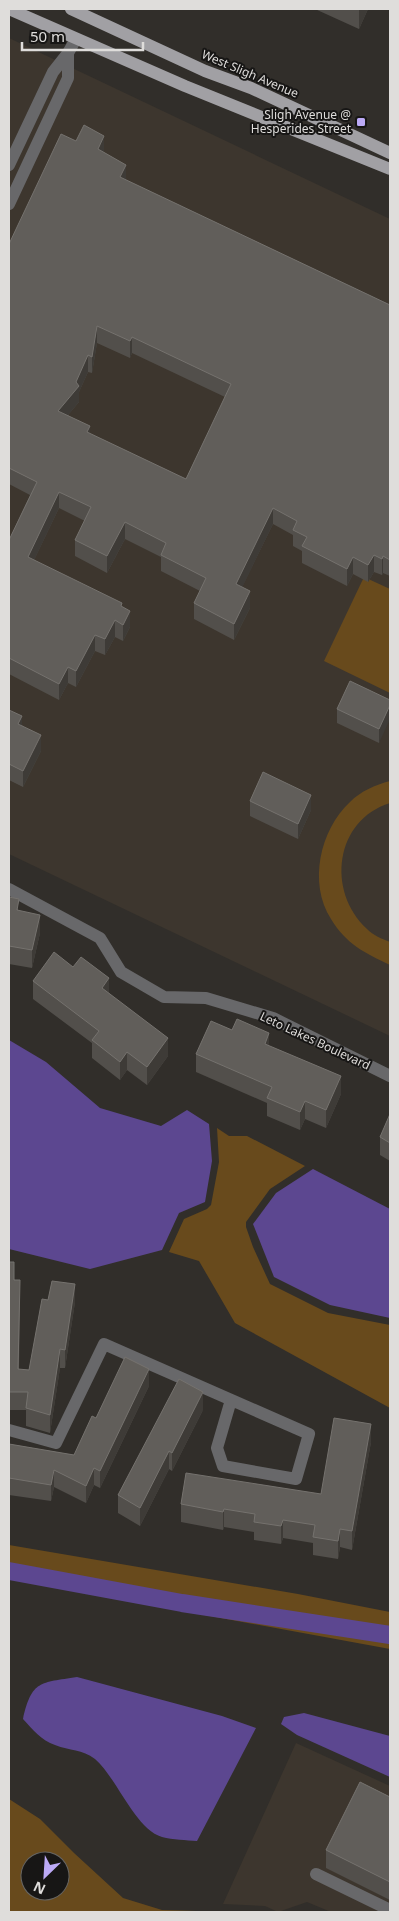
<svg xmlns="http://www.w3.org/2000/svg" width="399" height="1921" font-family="'Noto Sans',sans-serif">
	<rect width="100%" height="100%" fill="#312e2a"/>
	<g fill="#3d362e">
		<polygon points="9,38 390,219 390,1036 9,854"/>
		<polygon points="296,1743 390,1786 390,1912 331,1912 307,1902 278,1912 265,1906 223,1904"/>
	</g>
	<g fill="#684a1c" fill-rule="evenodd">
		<polygon points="364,577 390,589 390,693 324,661"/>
		<path d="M 390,781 L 390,803 C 335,820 326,891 367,929 C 373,935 382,939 390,942 L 390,965 C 365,953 346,944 331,919 C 308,883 320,830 350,802 C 361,791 375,785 390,781 Z"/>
		<polygon points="217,1128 229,1136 247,1136 305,1166 270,1189 246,1222 246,1227 253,1247 270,1284 328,1313 390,1325 390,1408 235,1323 199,1261 169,1252 184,1219 207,1209 211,1205 219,1162"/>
		<polygon points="9,1545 298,1594 390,1612 390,1649 9,1579"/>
		<path d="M 9,1799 L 40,1819 L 74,1853 L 123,1898 L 162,1910 L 231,1912 L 9,1912 ZM 30,1861 L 60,1861 L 60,1891 L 30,1891 Z"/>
	</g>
	<g fill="#5c4790">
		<polygon points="9,1040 46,1062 100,1108 161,1126 187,1110 209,1124 212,1161 205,1202 179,1213 162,1250 90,1269 9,1249"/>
		<polygon points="313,1169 390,1209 390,1318 330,1305 274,1277 253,1224 276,1193"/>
		<path d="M 77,1677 L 222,1716 L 256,1728 L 197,1841 C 186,1840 173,1840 162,1837 C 135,1829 117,1778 95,1759 C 82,1749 70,1751 55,1745 C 41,1740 33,1730 23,1719 C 32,1680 40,1683 77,1677 Z"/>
		<polygon points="304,1713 390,1736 390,1777 297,1735 281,1724 284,1717"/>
	</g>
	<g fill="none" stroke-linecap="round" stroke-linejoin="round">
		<polyline stroke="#5c4790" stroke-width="18" points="9,1571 182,1603 390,1635"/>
		<g stroke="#68686a" stroke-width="12">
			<polyline points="9,165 53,72 68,53 76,39"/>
			<polyline points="9,204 68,78 68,53"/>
			<polyline points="9,889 100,938 121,972 164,997 206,998 273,1018 390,1076"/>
			<polyline points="9,1430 56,1443 104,1344 309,1434 296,1479 223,1466 217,1448 231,1400"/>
			<polyline points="316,1874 390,1910"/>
		</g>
		<g stroke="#a1a0a4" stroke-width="12">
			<polyline points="9,9 185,86 390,169"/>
			<polyline points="71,9 205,71 251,88 390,153"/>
		</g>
	</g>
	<g fill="#524f4b" fill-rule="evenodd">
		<polygon points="315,9 368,9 359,29"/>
		<path d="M 104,152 L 126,180 L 390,305 L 390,576 L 383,573 L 382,575 L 374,572 L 368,582 L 353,574 L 347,586 L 302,563 L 302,551 L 293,546 L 293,535 L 273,524 L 242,587 L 250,608 L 234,640 L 194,619 L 194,603 L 200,591 L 161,571 L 161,557 L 125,539 L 107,573 L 75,556 L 75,540 L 85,521 L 59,508 L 34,560 L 122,607 L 130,627 L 123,641 L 115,637 L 105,655 L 95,651 L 76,687 L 68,683 L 59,700 L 9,674 L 9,540 L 30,495 L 9,484 L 9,244 ZM 97,343 L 130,358 L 132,353 L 225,397 L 186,479 L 90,434 L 68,415 L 79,402 L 79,392 L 88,372 L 92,373 Z"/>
		<polygon points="390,700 379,743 337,723 337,709"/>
		<polygon points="9,710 22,725 41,751 23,787 9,780"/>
		<polygon points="250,801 311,810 298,839 250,816"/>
		<polygon points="9,897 19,911 40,933 32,968 9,964"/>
		<polygon points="33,981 109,993 168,1056 147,1085 127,1070 120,1080 92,1058 92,1043 33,999"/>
		<polygon points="269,1046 341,1094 326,1128 305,1119 300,1130 267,1116 267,1103 196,1072 196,1054"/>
		<polygon points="390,1114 390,1161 380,1155 380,1137"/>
		<polygon points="9,1262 20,1298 19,1369 29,1370 48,1300 75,1302 65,1368 60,1368 50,1433 26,1426 26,1410 9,1410"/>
		<polygon points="149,1386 100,1488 94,1485 86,1503 54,1487 51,1501 9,1495 9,1444 74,1455 96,1418"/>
		<polygon points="203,1410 172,1471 169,1469 140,1526 118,1513 118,1495"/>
		<polygon points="371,1442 352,1550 340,1547 338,1559 313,1555 313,1543 283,1538 281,1544 254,1540 254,1532 224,1527 223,1530 181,1522 181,1504 321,1494"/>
		<polygon points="390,1797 390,1900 326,1868 326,1850"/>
	</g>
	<g fill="#3e3b37">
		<polygon points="359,9 368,9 359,29"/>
		<polygon points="104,136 104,152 98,149"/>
		<polygon points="126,165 126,181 120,177"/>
		<polygon points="97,326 97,343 92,373 92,357"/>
		<polygon points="132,337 132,353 130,358 130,341"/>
		<polygon points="88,355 88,372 79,392 79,402 58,427 58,411 76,382"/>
		<polygon points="90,426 90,442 87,432"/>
		<polygon points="59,492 59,508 28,573 28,557"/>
		<polygon points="273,508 273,524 236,600 236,584"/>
		<polygon points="125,522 125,539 107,573 107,556"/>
		<polygon points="374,555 374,572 368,582 368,565"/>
		<polygon points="383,556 383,573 382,575 382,559"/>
		<polygon points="353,557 353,574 347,586 347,569"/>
		<polygon points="250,591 250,608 234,640 234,624"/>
		<polygon points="130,611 130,627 123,641 123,625"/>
		<polygon points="115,620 115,637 105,655 105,639"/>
		<polygon points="95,635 95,651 76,687 76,671"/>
		<polygon points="68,667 68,683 59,700 59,684"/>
		<polygon points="390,705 390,719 379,743 379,729"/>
		<polygon points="22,716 22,733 18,724"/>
		<polygon points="41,735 41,751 23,787 23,771"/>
		<polygon points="311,795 311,810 298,839 298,824"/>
		<polygon points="40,915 40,933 32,968 32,950"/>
		<polygon points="109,978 109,996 102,988"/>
		<polygon points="269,1033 269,1051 265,1044"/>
		<polygon points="168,1038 168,1056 147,1085 147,1067"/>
		<polygon points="127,1052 127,1070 120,1080 120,1062"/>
		<polygon points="341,1076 341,1094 326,1128 326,1110"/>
		<polygon points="305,1101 305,1119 300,1130 300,1112"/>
		<polygon points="75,1284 75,1302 65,1368 65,1350"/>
		<polygon points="60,1349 60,1368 50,1433 50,1415"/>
		<polygon points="149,1369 149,1386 100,1488 100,1471"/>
		<polygon points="203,1392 203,1410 172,1471 172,1453"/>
		<polygon points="371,1424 371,1442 352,1550 352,1531"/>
		<polygon points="169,1451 169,1469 140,1526 140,1508"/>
		<polygon points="94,1468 94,1485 86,1503 86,1486"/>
		<polygon points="54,1470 54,1487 51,1501 51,1485"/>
		<polygon points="224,1509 224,1527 223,1530 223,1512"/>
		<polygon points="283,1520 283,1538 281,1544 281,1526"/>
		<polygon points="340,1529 340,1547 338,1559 338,1541"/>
	</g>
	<g fill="#615e5a" stroke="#75726e" fill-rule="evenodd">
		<path d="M 84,125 L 104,136 L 98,149 L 126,165 L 120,177 L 390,305 L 390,560 L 383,556 L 382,559 L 374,555 L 368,565 L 353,557 L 347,569 L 302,546 L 307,537 L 293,530 L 297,521 L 273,508 L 236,584 L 250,591 L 234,624 L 194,603 L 206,578 L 161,555 L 166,543 L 125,522 L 107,556 L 75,540 L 91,507 L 59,492 L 28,557 L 122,603 L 121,606 L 130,611 L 123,625 L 115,620 L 105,639 L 95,635 L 76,671 L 68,667 L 59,684 L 9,658 L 9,540 L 37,482 L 9,468 L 9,244 L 61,134 L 76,141 ZM 97,326 L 130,341 L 132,337 L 231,384 L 186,479 L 87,432 L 90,426 L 58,411 L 79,386 L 76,382 L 88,355 L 92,357 Z"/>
		<polygon points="350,681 390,700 390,705 379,729 337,709"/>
		<polygon points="9,710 22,716 18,724 41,735 23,771 9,764"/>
		<polygon points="263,772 311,795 298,824 250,801"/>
		<polygon points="9,897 19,899 17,910 40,915 32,950 9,946 9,947"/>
		<polygon points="54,952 73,967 81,957 109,978 102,988 168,1038 147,1067 127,1052 120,1062 92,1040 99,1031 33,981"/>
		<polygon points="237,1019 269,1033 265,1044 341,1076 326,1110 305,1101 300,1112 267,1098 272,1087 196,1054 211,1021 232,1030"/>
		<polygon points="390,1114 390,1143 380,1137"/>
		<polygon points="9,1262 14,1262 14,1280 20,1280 18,1369 29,1370 42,1299 48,1300 52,1281 75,1284 65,1350 60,1349 50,1415 26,1408 28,1392 9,1392"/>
		<polygon points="125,1357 149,1369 100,1471 94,1468 86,1486 54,1470 51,1485 9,1478 9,1444 74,1455 92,1416 96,1418"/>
		<polygon points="179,1379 203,1392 172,1453 169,1451 140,1508 118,1495"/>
		<polygon points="334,1418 371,1424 352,1531 340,1529 338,1541 313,1537 315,1525 283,1520 281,1526 254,1522 255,1514 224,1509 223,1512 181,1504 186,1473 321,1494"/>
		<polygon points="360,1782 390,1797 390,1882 326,1850"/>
	</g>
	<rect fill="#bcaaf6" stroke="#171615" stroke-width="2" x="356" y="117" width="10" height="10" rx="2.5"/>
	<g text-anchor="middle" stroke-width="4" stroke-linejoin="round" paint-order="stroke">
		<g font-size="12" fill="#dfdddb" stroke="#171615">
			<text transform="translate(250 74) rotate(23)" y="4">West Sligh Avenue</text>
			<text transform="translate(315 1041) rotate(25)" y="4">Leto Lakes Boulevard</text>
		</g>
		<g font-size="12" fill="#dfdddb" stroke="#171615" text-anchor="end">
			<text x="351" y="119">Sligh Avenue @<tspan x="351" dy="14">Hesperides Street</tspan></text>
		</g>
	</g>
	<rect width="399" height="1921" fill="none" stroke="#dfdddb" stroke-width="20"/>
	<g transform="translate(45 1876) rotate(205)"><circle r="24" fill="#171615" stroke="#676664"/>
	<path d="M0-4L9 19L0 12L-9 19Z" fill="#bcaaf6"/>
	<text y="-8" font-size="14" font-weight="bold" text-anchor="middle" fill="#dfdddb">N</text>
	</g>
	<path d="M22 42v8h121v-8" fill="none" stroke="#dfdddb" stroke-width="2.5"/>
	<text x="30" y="42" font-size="15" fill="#dfdddb" stroke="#171615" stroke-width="4" paint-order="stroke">50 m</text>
</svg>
